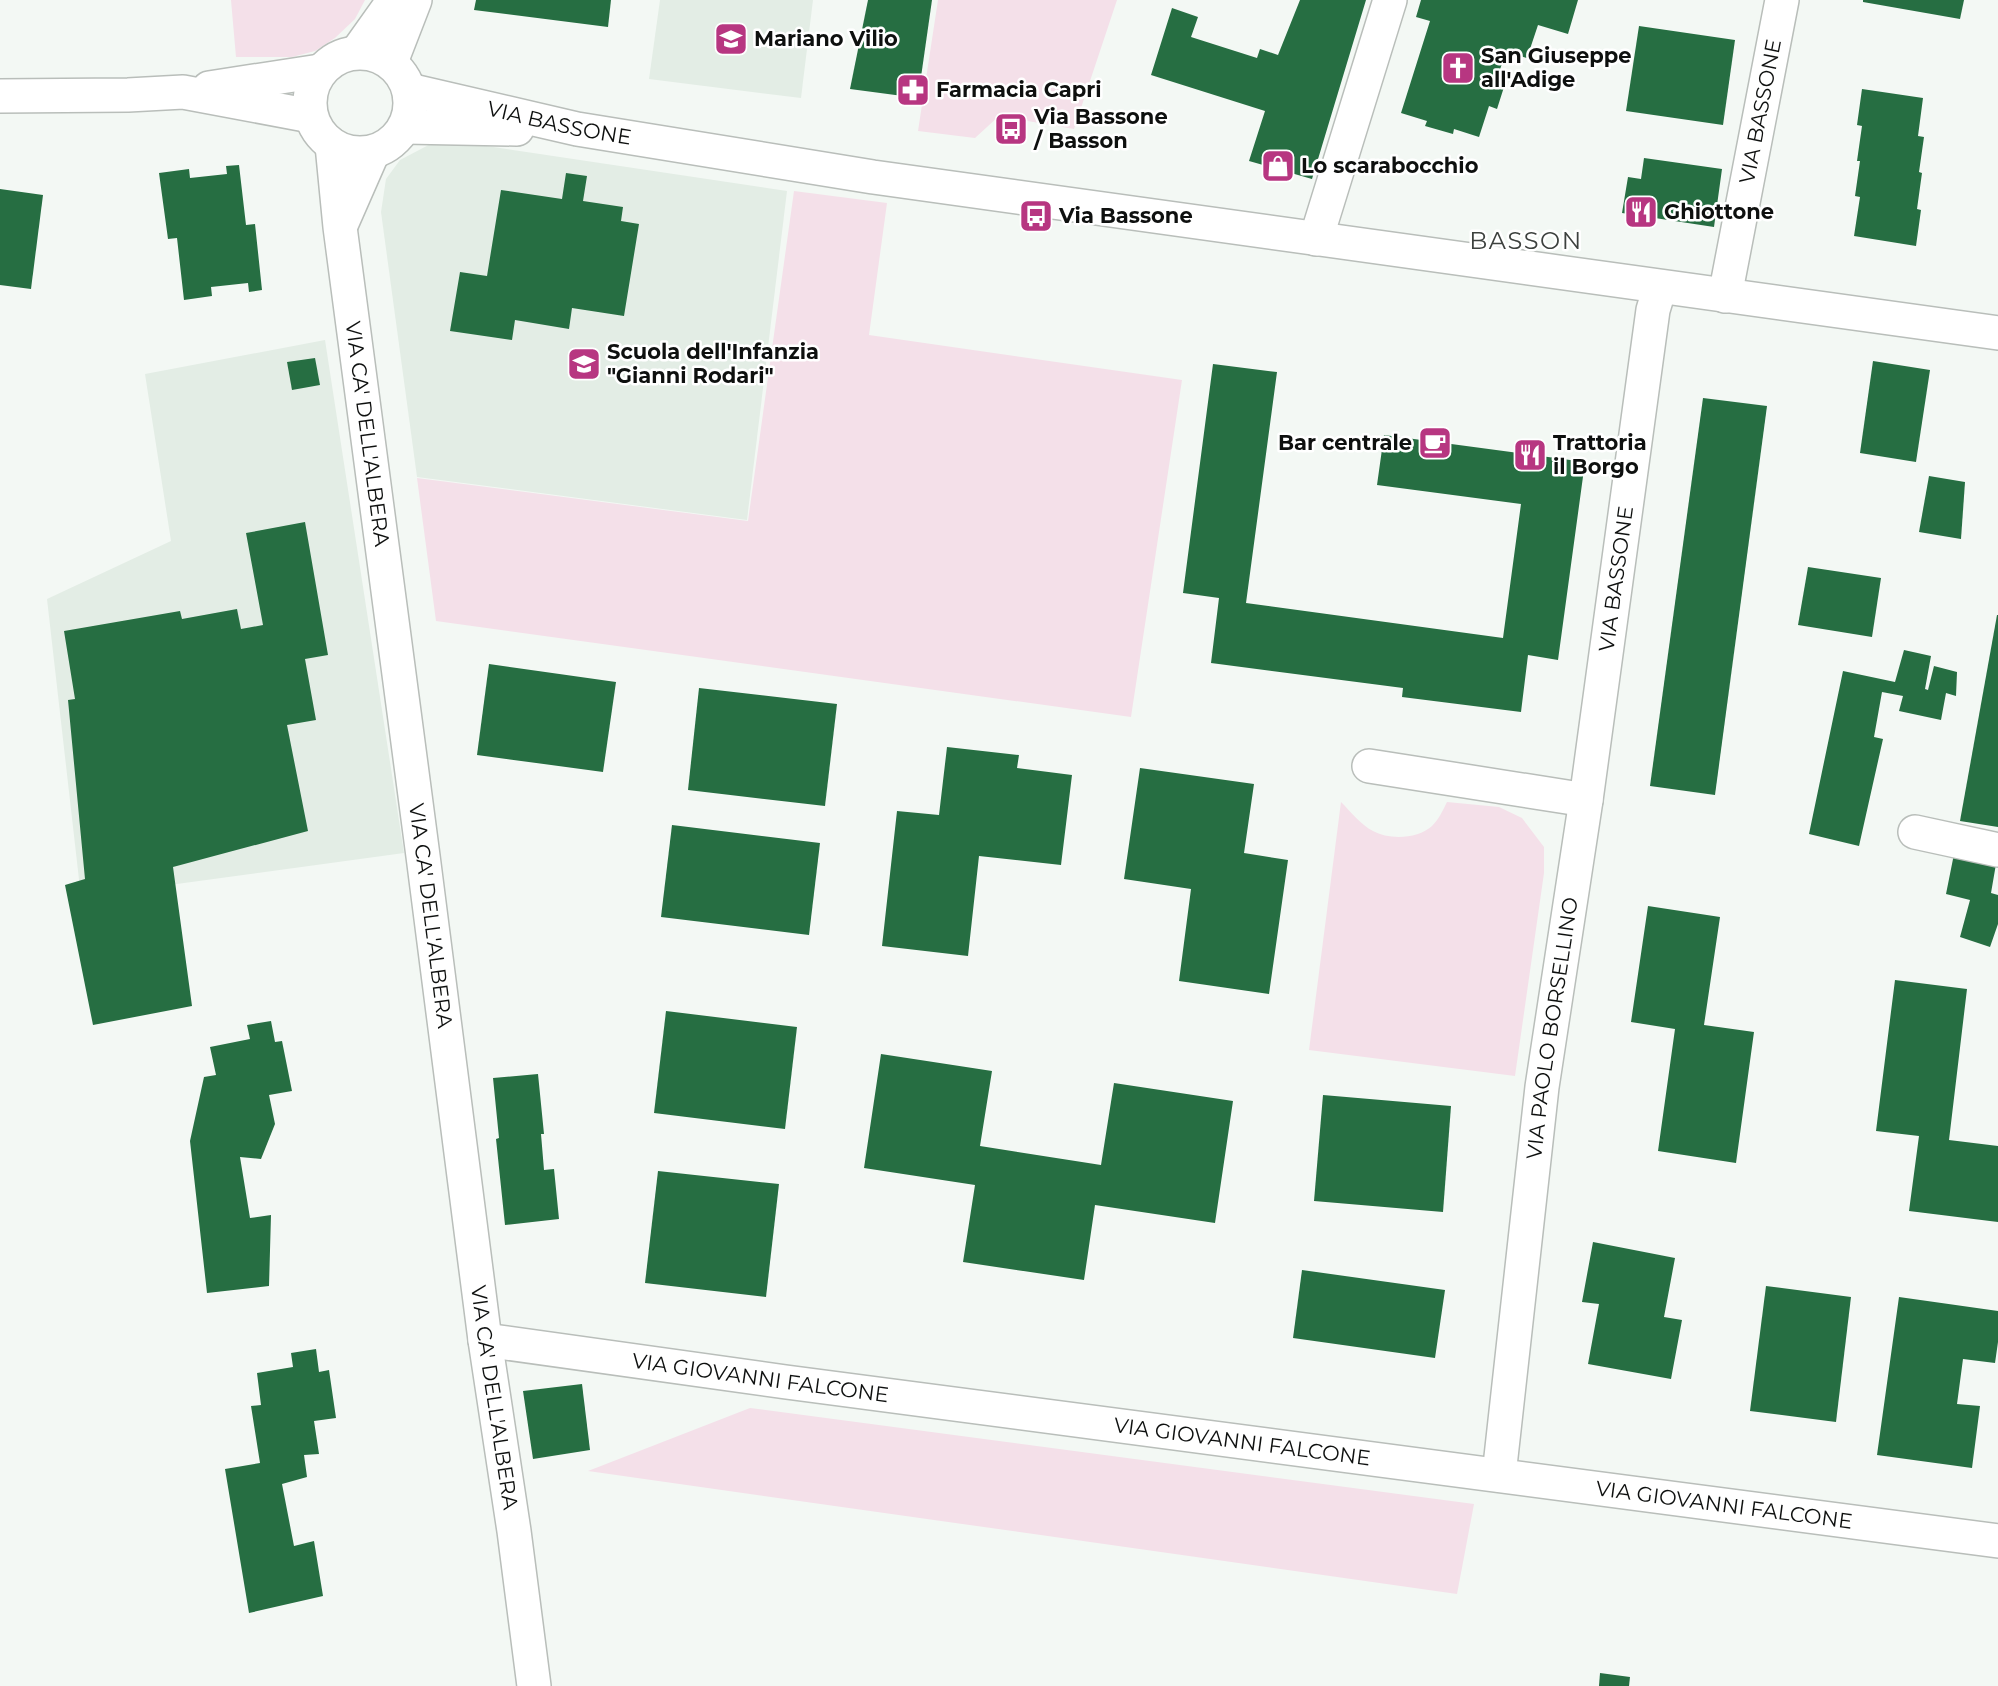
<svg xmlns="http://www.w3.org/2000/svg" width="1998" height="1686" font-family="Montserrat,sans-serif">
	<rect width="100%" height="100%" fill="#f3f8f4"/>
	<g fill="#e3ede5">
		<polygon points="660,0 813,0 801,98 649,79"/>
		<polygon points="440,139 787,191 747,520 417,477 381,212 386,179 400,160"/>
		<polygon points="325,340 404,853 81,897 47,599 171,541 145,374"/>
	</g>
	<g fill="#f4e0e9">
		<polygon points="231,0 365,0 355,19 335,38 315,51 292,57 236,57"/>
		<polygon points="938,0 1117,0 1074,129 999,116 975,138 918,131"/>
		<polygon points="794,191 887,203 869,335 1182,380 1131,717 436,621 417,478 748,521"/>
		<path d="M 1341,802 C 1351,812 1361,825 1373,831 C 1389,840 1418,839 1432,826 C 1439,819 1443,810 1447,802 L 1499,807 L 1522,818 L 1544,847 L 1544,873 L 1515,1076 L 1309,1050 Z"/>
		<polygon points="750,1408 1474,1504 1457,1594 588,1471"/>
	</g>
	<g fill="#266e42">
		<polygon points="476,0 611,0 608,27 474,10"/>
		<polygon points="868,0 932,0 918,98 850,89"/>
		<polygon points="1300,0 1366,0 1312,179 1249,161 1265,111 1151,75 1172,8 1198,17 1191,37 1257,58 1260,49 1278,55"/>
		<polygon points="1421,0 1578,0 1568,34 1538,25 1527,58 1506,52 1495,84 1504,87 1497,109 1489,106 1479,137 1454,129 1453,134 1425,126 1427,121 1401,113 1430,21 1416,17"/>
		<polygon points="1863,0 1964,0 1960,19 1863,2"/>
		<polygon points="1639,26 1735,40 1723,125 1626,111"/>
		<polygon points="1862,89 1923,98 1918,136 1924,137 1919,172 1922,173 1917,209 1921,210 1916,246 1854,236 1860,197 1855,196 1860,161 1857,161 1862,126 1857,125"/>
		<polygon points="1644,158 1722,169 1714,227 1622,213 1628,177 1641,179"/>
		<polygon points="239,165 246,225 255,224 262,290 249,292 248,283 211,287 212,296 184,300 177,238 168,239 159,173 189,169 190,178 227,174 226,166"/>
		<polygon points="566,173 587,176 583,201 623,207 621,221 639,224 624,316 572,308 569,329 515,320 512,340 450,331 460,272 487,276 501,190 562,199"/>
		<polygon points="0,189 43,195 31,289 0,285"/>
		<polygon points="315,358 320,385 292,390 287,362"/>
		<polygon points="1873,361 1930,370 1916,462 1860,453"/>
		<polygon points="1213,364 1277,372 1246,603 1503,638 1521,504 1377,485 1384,435 1585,462 1558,660 1528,655 1521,712 1402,697 1403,688 1211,663 1219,598 1183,593"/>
		<polygon points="1703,398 1767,406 1715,795 1650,786"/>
		<polygon points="1929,476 1965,482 1961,539 1919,532"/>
		<polygon points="305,522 328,655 305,659 316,720 287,725 308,831 173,867 192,1006 93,1025 65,885 85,879 68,700 75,699 64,631 180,611 182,619 237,609 241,629 263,625 246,533"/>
		<polygon points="1808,567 1881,578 1872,637 1798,625"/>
		<polygon points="1997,615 1998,615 1998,827 1960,821"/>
		<polygon points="1904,650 1931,656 1925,689 1928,690 1934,666 1957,672 1956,696 1946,693 1941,720 1899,711 1903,696 1882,692 1874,737 1883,739 1859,846 1809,834 1843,671 1895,682"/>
		<polygon points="489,664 616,682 603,772 477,755"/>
		<polygon points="699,688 837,704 825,806 688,790"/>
		<polygon points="947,747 1019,755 1017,768 1072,775 1061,865 979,856 968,956 882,946 897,811 939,815"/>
		<polygon points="1140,768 1254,784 1244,853 1288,860 1269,994 1179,981 1191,889 1124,879"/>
		<polygon points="672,825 820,843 809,935 661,917"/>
		<polygon points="1955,849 1996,864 1991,893 1998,895 1998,924 1990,947 1960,937 1970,900 1946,894"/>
		<polygon points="1648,906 1720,917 1704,1025 1754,1032 1736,1163 1658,1151 1675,1029 1631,1022"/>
		<polygon points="1895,980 1967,989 1949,1140 1998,1146 1998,1222 1909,1211 1919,1136 1876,1131"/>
		<polygon points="666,1011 797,1027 785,1129 654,1113"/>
		<polygon points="271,1021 275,1042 282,1041 292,1091 269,1095 275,1124 261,1159 240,1157 250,1218 271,1215 269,1286 207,1293 190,1141 204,1077 216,1075 210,1047 250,1039 247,1025"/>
		<polygon points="881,1054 992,1071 980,1146 1101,1165 1114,1083 1233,1101 1215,1223 1095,1205 1084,1280 963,1262 975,1185 864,1168"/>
		<polygon points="538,1074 544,1134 541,1134 544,1170 554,1169 559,1219 505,1225 496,1139 499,1138 493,1078"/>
		<polygon points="1323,1095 1451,1106 1443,1212 1314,1201"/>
		<polygon points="658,1171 779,1184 766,1297 645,1283"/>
		<polygon points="1593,1242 1675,1258 1664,1317 1682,1320 1671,1379 1588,1364 1599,1304 1582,1302"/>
		<polygon points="1302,1270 1445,1290 1435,1358 1293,1338"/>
		<polygon points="1766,1286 1851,1297 1836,1422 1750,1411"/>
		<polygon points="1899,1297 1998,1311 1998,1342 1995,1363 1963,1359 1957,1404 1980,1406 1972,1468 1877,1455"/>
		<polygon points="316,1349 319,1372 329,1370 336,1418 314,1421 319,1454 304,1455 307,1477 282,1484 294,1546 314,1541 323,1596 249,1613 225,1469 260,1463 251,1406 261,1405 257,1373 293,1367 291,1353"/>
		<polygon points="582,1384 590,1450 533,1459 523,1391"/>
		<polygon points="1600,1673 1630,1677 1629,1686 1599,1686"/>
	</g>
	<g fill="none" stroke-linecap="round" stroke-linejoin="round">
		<defs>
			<g id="minor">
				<polyline points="357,52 394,0"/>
				<circle cx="360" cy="103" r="50"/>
				<polyline points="391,62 415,0"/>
				<polyline points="209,88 320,71"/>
				<path id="s1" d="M 409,90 L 577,129 L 873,177 L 1998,333"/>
				<polyline points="0,96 128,95 183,92 311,116"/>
				<polyline points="405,127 517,129"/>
				<path id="s2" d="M 332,145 L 340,227 L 423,856 L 485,1340 L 514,1531 L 534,1686"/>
				<polyline points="341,225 373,152"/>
				<polyline points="1316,239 1390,0"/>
				<path id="s3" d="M 1725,296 L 1782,0"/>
				<polyline points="1369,766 1586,800"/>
				<polyline points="1915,832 1998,850"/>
				<path id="s4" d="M 485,1340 L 786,1382 L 1998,1541"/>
				<path id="s5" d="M 1499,1475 L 1542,1087 L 1586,800 L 1653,310 L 1660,287"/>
			</g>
		</defs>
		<use href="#minor" stroke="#b9beba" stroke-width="36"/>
		<use href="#minor" stroke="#fff" stroke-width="33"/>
	</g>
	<defs>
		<symbol id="school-square" viewBox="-11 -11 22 22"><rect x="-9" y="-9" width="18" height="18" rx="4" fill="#b73681" stroke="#fff"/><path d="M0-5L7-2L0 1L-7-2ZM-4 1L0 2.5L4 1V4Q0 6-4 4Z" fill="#fff"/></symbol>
		<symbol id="church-square" viewBox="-11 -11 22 22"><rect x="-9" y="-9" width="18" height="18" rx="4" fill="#b73681" stroke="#fff"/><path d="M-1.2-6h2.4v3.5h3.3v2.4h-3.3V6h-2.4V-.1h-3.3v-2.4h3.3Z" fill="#fff"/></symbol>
		<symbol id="pharmacy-square" viewBox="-11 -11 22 22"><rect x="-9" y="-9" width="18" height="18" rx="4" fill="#b73681" stroke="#fff"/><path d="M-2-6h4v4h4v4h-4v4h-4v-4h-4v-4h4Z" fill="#fff"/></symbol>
		<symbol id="bus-square" viewBox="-11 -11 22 22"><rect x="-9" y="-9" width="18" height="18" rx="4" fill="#b73681" stroke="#fff"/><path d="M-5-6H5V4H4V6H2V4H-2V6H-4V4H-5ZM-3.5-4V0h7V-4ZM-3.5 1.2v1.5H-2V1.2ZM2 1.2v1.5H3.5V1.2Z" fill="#fff"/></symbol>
		<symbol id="shop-square" viewBox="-11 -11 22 22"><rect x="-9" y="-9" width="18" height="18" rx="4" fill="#b73681" stroke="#fff"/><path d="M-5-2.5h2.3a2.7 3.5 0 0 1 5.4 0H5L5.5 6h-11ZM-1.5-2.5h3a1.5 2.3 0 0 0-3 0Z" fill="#fff"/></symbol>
		<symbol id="restaurant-square" viewBox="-11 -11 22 22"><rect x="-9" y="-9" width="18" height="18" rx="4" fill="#b73681" stroke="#fff"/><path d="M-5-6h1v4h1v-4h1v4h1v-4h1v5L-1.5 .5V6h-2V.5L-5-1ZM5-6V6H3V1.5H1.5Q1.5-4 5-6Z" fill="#fff"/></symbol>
		<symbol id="cafe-square" viewBox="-11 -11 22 22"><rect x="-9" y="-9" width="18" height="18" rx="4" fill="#b73681" stroke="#fff"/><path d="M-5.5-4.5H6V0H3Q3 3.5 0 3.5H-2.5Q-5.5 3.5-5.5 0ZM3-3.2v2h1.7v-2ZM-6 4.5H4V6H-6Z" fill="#fff"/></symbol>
	</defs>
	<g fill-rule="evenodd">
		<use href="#school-square" x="712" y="20" width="38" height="38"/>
		<use href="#church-square" x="1439" y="49" width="38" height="38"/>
		<use href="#pharmacy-square" x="894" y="71" width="38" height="38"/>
		<use href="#bus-square" x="992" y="110" width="38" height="38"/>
		<use href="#shop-square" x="1259" y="147" width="38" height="38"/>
		<use href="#restaurant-square" x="1622" y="193" width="38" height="38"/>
		<use href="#bus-square" x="1017" y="197" width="38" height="38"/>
		<use href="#school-square" x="565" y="345" width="38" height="38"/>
		<use href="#cafe-square" x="1416" y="424" width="38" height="38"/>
		<use href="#restaurant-square" x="1511" y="436" width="38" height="38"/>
	</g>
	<g text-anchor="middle" stroke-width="5" stroke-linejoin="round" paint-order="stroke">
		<g font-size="21" font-weight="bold" fill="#0e100f" stroke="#fff" text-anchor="start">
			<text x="754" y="46">Mariano Vilio</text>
			<text x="1481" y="63">San Giuseppe<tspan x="1481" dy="24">all'Adige</tspan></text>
			<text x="936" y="97">Farmacia Capri</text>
			<text x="1034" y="124">Via Bassone<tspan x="1034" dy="24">/ Basson</tspan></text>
			<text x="1301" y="173">Lo scarabocchio</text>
			<text x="1664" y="219">Ghiottone</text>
			<text x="1059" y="223">Via Bassone</text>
			<text x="607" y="359">Scuola dell'Infanzia<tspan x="607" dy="24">"Gianni Rodari"</tspan></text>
			<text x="1412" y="450" text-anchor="end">Bar centrale</text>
			<text x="1553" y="450">Trattoria<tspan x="1553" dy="24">il Borgo</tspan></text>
		</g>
		<g font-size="21" fill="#0e100f" stroke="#fff">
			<text dy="7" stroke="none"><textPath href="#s3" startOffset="188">VIA BASSONE</textPath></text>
			<text dy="7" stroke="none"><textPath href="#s1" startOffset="154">VIA BASSONE</textPath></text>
			<text dy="7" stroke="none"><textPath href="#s2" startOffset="291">VIA CA' DELL'ALBERA</textPath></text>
			<text dy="7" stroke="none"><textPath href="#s5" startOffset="904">VIA BASSONE</textPath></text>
			<text dy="7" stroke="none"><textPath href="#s2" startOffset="777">VIA CA' DELL'ALBERA</textPath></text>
			<text dy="7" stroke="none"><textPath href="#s5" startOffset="450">VIA PAOLO BORSELLINO</textPath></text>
			<text dy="7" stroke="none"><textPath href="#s4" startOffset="278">VIA GIOVANNI FALCONE</textPath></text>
			<text dy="7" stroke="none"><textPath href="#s2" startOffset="1263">VIA CA' DELL'ALBERA</textPath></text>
			<text dy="7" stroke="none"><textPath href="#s4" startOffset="764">VIA GIOVANNI FALCONE</textPath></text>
			<text dy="7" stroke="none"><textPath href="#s4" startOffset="1250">VIA GIOVANNI FALCONE</textPath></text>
		</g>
		<g font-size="24" letter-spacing="1.5" fill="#3d413e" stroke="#fff">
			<text x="1526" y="249">BASSON</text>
		</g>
	</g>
</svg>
